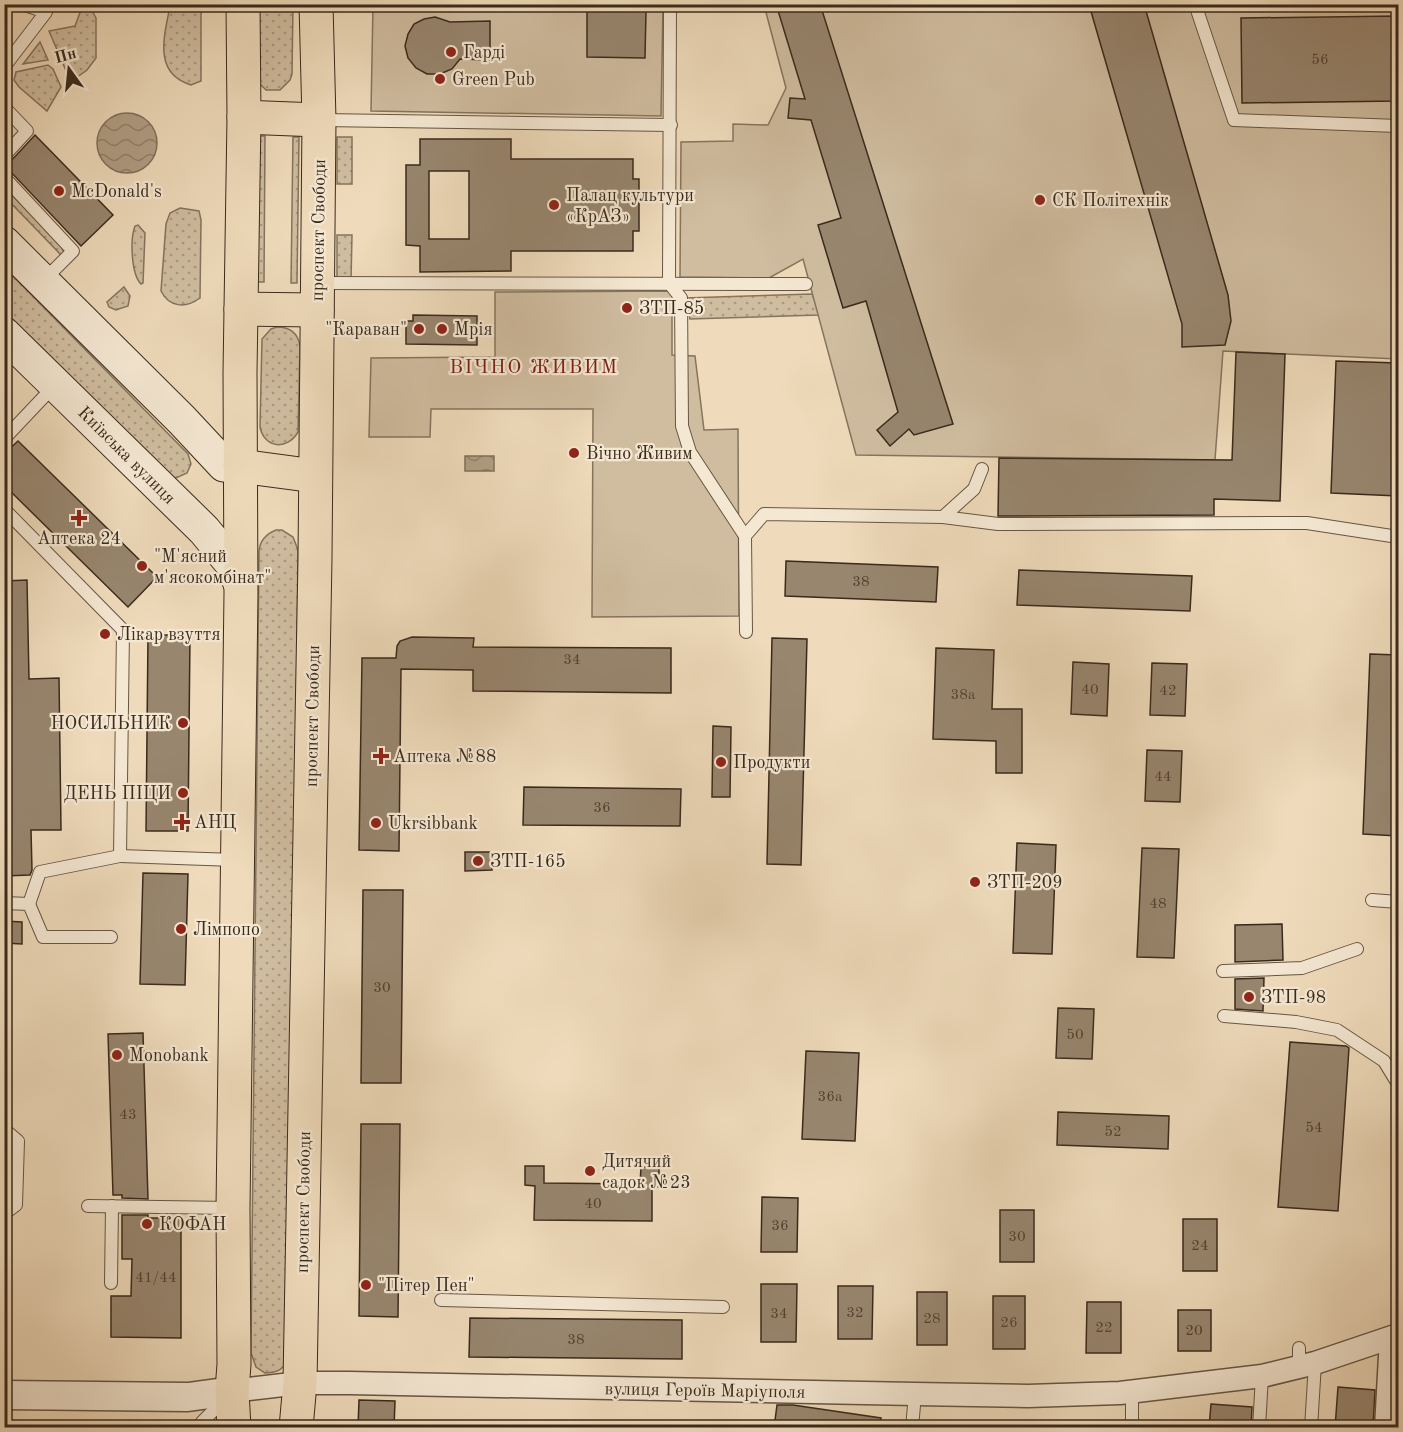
<svg xmlns="http://www.w3.org/2000/svg" width="1403" height="1432" font-family="'Old Standard TT',serif">
	<defs>
		<pattern id="grass-dots" width="8" height="8" patternUnits="userSpaceOnUse" patternTransform="scale(1.5)"><rect width="8" height="8" fill="#d0bda0"/><path d="M2 2h.1M6 6h.1" fill="none" stroke="#aa9a82" stroke-width="1.8" stroke-linecap="round"/></pattern>
		<pattern id="water-waves" width="16" height="10" patternUnits="userSpaceOnUse" patternTransform="scale(1.5)"><rect width="16" height="10" fill="#b19f85"/><path d="M0 5q4-4 8 0t8 0" fill="none" stroke="#91826c"/></pattern>
	</defs>
	<rect width="100%" height="100%" fill="#efdbbb"/>
	<filter id="stains"><feTurbulence type="fractalNoise" baseFrequency=".00333" numOctaves="4"/><feColorMatrix values="0 0 0 0 .2 0 0 0 0 .09 0 0 0 0 .02 0 0 0 .5 -.17"/></filter>
	<radialGradient id="worn" r=".72"><stop offset=".6" stop-color="#630" stop-opacity="0"/><stop offset="1" stop-color="#630" stop-opacity=".3"/></radialGradient>
	<g fill="url(#grass-dots)" stroke="#85745e" stroke-width="1.5">
		<path d="M 191,5 L 201,11 L 201,81 L 191,85 C 155,74 163,41 169,11 L 174,8 Z"/>
		<polygon points="255,5 293,5 292,74 290,80 280,90 266,90 257,81"/>
		<polygon points="91,9 96,18 96,58 87,70 73,80 70,80 49,31 75,26 81,10"/>
		<polygon points="40,42 48,60 23,64"/>
		<polygon points="48,65 53,69 61,87 47,111 19,87 14,80 16,72"/>
		<polygon points="259,136 265,136 264,282 258,282"/>
		<polygon points="293,137 299,137 297,283 291,283"/>
		<rect x="337" y="137" width="15" height="47"/>
		<polygon points="4,187 59,243 64,252 62,256 5,197"/>
		<path d="M 180,208 L 199,211 L 201,220 L 200,298 C 185,309 169,307 161,291 L 166,224 L 170,213 Z"/>
		<path d="M 138,225 L 145,233 L 143,283 L 141,284 C 131,274 130,239 135,226 Z"/>
		<polygon points="337,235 352,235 351,282 337,282"/>
		<polygon points="4,267 188,454 191,464 187,473 176,478 165,474 5,312"/>
		<polygon points="124,287 130,296 128,306 116,310 109,307 107,302"/>
		<polygon points="813,294 819,315 690,319 685,298"/>
		<path d="M 277,327 C 290,327 298,333 300,346 L 298,432 C 287,451 264,448 260,427 L 262,339 L 271,329 Z"/>
		<path d="M 276,530 L 282,530 L 293,537 L 298,550 L 289,1348 C 287,1364 284,1373 265,1373 L 256,1367 L 251,1353 L 259,551 C 260,540 266,534 276,530 Z"/>
	</g>
	<g fill="#d0bda0" stroke="#85745e" stroke-width="1.5">
		<polygon points="373,5 663,5 661,116 371,111"/>
		<polygon points="764,5 1398,5 1398,359 1223,351 1215,460 856,455 803,259 769,278 680,277 681,142 733,141 733,124 768,125 786,88"/>
		<polygon points="672,291 672,355 695,356 704,430 738,429 739,616 592,617 593,409 431,409 430,437 369,437 371,358 495,357 495,292"/>
	</g>
	<g fill="url(#water-waves)" stroke="#81705b" stroke-width="1.5">
		<circle cx="127" cy="143" r="30"/>
		<rect x="465" y="456" width="29" height="15"/>
	</g>
	<g fill="#98866f" stroke="#3a2a1c" stroke-width="1.5" fill-rule="evenodd">
		<polygon points="776,4 820,4 953,424 914,435 909,429 890,446 877,430 898,412 866,301 843,308 818,225 841,218 811,120 788,118 790,98 805,99"/>
		<polygon points="1116,4 1144,4 1228,295 1231,321 1225,345 1182,347 1182,324 1090,8"/>
		<polygon points="587,10 646,11 645,58 587,57"/>
		<polygon points="1398,16 1398,101 1242,103 1241,18"/>
		<polygon points="435,17 450,22 490,21 490,60 460,59 452,69 440,74 427,74 416,68 408,58 405,46 408,34 414,24 424,19"/>
		<polygon points="35,135 113,215 81,246 10,171 4,168 4,164 10,162"/>
		<path d="M 420,139 L 511,139 L 511,159 L 633,159 L 633,179 L 639,179 L 639,231 L 633,231 L 633,251 L 511,251 L 511,271 L 420,272 L 420,246 L 406,245 L 406,165 L 420,165 ZM 429,171 L 469,171 L 469,239 L 429,239 Z"/>
		<polygon points="413,315 477,316 477,345 406,344 406,321 413,321"/>
		<polygon points="1236,352 1285,354 1280,501 1214,499 1214,515 998,516 999,458 1232,460"/>
		<polygon points="1336,361 1398,363 1398,496 1331,493"/>
		<polygon points="18,441 157,577 128,607 4,485 4,454"/>
		<polygon points="786,561 938,567 936,602 785,596"/>
		<polygon points="1019,570 1192,576 1190,611 1017,605"/>
		<polygon points="27,580 29,679 59,678 61,830 31,830 32,870 30,875 4,876 4,581"/>
		<polygon points="148,635 190,635 188,831 146,831"/>
		<polygon points="412,637 474,638 473,647 671,648 671,693 473,691 473,670 401,669 399,851 359,850 362,658 396,658 397,646 400,641"/>
		<polygon points="772,638 807,639 801,865 767,864"/>
		<polygon points="936,648 994,650 992,709 1022,709 1022,773 996,773 996,741 933,739"/>
		<polygon points="1370,654 1398,655 1398,836 1363,834"/>
		<polygon points="1073,662 1109,664 1107,716 1071,714"/>
		<polygon points="1152,663 1187,664 1185,716 1150,715"/>
		<polygon points="713,726 731,727 730,797 712,797"/>
		<polygon points="1147,750 1182,751 1180,802 1145,801"/>
		<polygon points="524,787 681,789 680,826 523,825"/>
		<polygon points="1017,843 1056,845 1052,954 1013,953"/>
		<polygon points="1142,848 1179,849 1174,958 1137,957"/>
		<polygon points="465,852 492,852 492,870 465,871"/>
		<polygon points="143,873 188,874 185,985 140,984"/>
		<polygon points="363,890 403,890 401,1083 361,1083"/>
		<polygon points="4,921 22,922 22,944 4,943"/>
		<polygon points="1282,924 1283,960 1235,962 1235,925"/>
		<polygon points="1264,978 1263,1011 1235,1009 1235,979"/>
		<polygon points="1058,1008 1094,1009 1092,1059 1056,1058"/>
		<polygon points="143,1033 148,1199 122,1198 122,1195 113,1195 108,1034"/>
		<polygon points="1290,1042 1346,1046 1349,1048 1338,1211 1278,1207"/>
		<polygon points="806,1051 859,1053 855,1141 802,1139"/>
		<polygon points="1058,1112 1169,1116 1168,1149 1057,1145"/>
		<polygon points="361,1124 400,1124 398,1317 359,1316"/>
		<polygon points="525,1166 544,1166 544,1183 640,1184 641,1167 659,1167 659,1187 652,1186 652,1221 534,1220 535,1186 525,1185"/>
		<polygon points="762,1197 798,1198 797,1252 761,1252"/>
		<rect x="1000" y="1210" width="34" height="52"/>
		<polygon points="122,1215 148,1215 148,1218 181,1218 181,1338 111,1337 111,1296 131,1296 132,1259 122,1259"/>
		<rect x="1183" y="1219" width="34" height="52"/>
		<polygon points="761,1284 797,1284 796,1342 761,1342"/>
		<polygon points="838,1286 873,1286 872,1339 838,1339"/>
		<rect x="917" y="1292" width="30" height="53"/>
		<rect x="993" y="1296" width="32" height="53"/>
		<polygon points="1087,1302 1121,1302 1121,1353 1086,1353"/>
		<rect x="1178" y="1310" width="33" height="41"/>
		<polygon points="470,1318 682,1320 682,1359 469,1357"/>
		<polygon points="1338,1387 1375,1390 1373,1428 1335,1428"/>
		<polygon points="359,1400 395,1401 394,1428 358,1428"/>
		<polygon points="1211,1404 1252,1407 1251,1428 1209,1428"/>
		<polygon points="777,1405 793,1405 881,1418 880,1428 774,1428"/>
	</g>
	<g fill="none" stroke-linecap="round" stroke-linejoin="round">
		<defs>
			<g id="service">
				<polyline points="670,4 669,283 681,298 682,426 690,452 745,536 746,632"/>
				<polyline points="1195,4 1234,120 1398,126"/>
				<polyline points="4,67 46,12 22,4"/>
				<polyline points="4,107 27,131 4,156"/>
				<polyline points="322,120 671,125"/>
				<polyline points="4,177 73,251 43,281"/>
				<polyline points="318,283 806,284"/>
				<polyline points="4,439 55,385"/>
				<polyline points="4,509 123,630 120,856 40,872 29,904"/>
				<polyline points="943,517 974,489 982,469"/>
				<polyline points="745,536 764,514 943,517 998,524 1307,523 1398,537"/>
				<polyline points="120,856 235,860"/>
				<polyline points="1372,900 1398,902"/>
				<polyline points="4,903 29,904 43,937 111,937"/>
				<polyline points="1223,971 1302,968 1357,949"/>
				<polyline points="1224,1016 1296,1022 1337,1030 1384,1061 1398,1084"/>
				<polyline points="4,1129 18,1141 16,1205 4,1214"/>
				<polyline points="88,1206 232,1208"/>
				<polyline points="111,1283 112,1206"/>
				<polyline points="441,1300 723,1307"/>
				<polyline points="1299,1348 1299,1367"/>
				<polyline points="201,1428 202,1422 227,1397"/>
				<polyline points="912,1428 915,1394"/>
				<polyline points="1132,1428 1132,1391"/>
				<polyline points="1259,1428 1262,1376"/>
				<polyline points="1311,1428 1315,1363"/>
			</g>
			<g id="minor">
				<polyline points="232,1391 300,1383 349,1383 915,1394 1028,1396 1120,1393 1262,1376 1315,1363 1398,1335"/>
				<polyline points="1386,1428 1391,1338"/>
			</g>
			<polyline id="tertiary" points="4,1395 188,1397 232,1391"/>
			<g id="secondary">
				<polyline points="4,243 182,420 224,465 240,466"/>
				<polyline points="4,334 204,530 232,564 240,583"/>
			</g>
			<g id="trunk">
				<polyline points="244,117 319,120"/>
				<polyline points="241,309 317,310"/>
				<polyline points="240,466 315,476"/>
				<polyline points="234,1428 232,1391 234,1364 233,1208 241,593 240,373 244,117 243,4"/>
				<polyline points="296,1428 300,1383 315,558 319,120 316,4"/>
			</g>
		</defs>
		<use href="#service" stroke="#675644" stroke-width="14"/>
		<use href="#minor" stroke="#675644" stroke-width="25"/>
		<use href="#tertiary" stroke="#675644" stroke-width="31"/>
		<use href="#secondary" stroke="#3a2a1c" stroke-width="35"/>
		<use href="#trunk" stroke="#3a2a1c" stroke-width="35"/>
		<use href="#service" stroke="#f5e8d3" stroke-width="12"/>
		<use href="#minor" stroke="#f5e8d3" stroke-width="22"/>
		<use href="#tertiary" stroke="#f5e8d3" stroke-width="28"/>
		<use href="#secondary" stroke="#f5e8d3" stroke-width="33"/>
		<use href="#trunk" stroke="#efdbbb" stroke-width="33"/>
	</g>
	<g fill="#8f2418" stroke="#f5e8d3" stroke-width="2">
		<circle cx="451" cy="52" r="6"/>
		<circle cx="440" cy="79" r="6"/>
		<circle cx="59" cy="191" r="6"/>
		<circle cx="1040" cy="200" r="6"/>
		<circle cx="554" cy="205" r="6"/>
		<circle cx="627" cy="308" r="6"/>
		<circle cx="419" cy="329" r="6"/>
		<circle cx="442" cy="329" r="6"/>
		<circle cx="574" cy="453" r="6"/>
		<path d="M76 509h6v6h6v6h-6v6h-6v-6h-6v-6h6z"/>
		<circle cx="142" cy="566" r="6"/>
		<circle cx="105" cy="634" r="6"/>
		<circle cx="183" cy="723" r="6"/>
		<path d="M378 747h6v6h6v6h-6v6h-6v-6h-6v-6h6z"/>
		<circle cx="721" cy="762" r="6"/>
		<circle cx="183" cy="793" r="6"/>
		<path d="M179 813h6v6h6v6h-6v6h-6v-6h-6v-6h6z"/>
		<circle cx="376" cy="823" r="6"/>
		<circle cx="478" cy="861" r="6"/>
		<circle cx="975" cy="882" r="6"/>
		<circle cx="181" cy="929" r="6"/>
		<circle cx="1249" cy="997" r="6"/>
		<circle cx="117" cy="1055" r="6"/>
		<circle cx="590" cy="1171" r="6"/>
		<circle cx="147" cy="1224" r="6"/>
		<circle cx="366" cy="1285" r="6"/>
	</g>
	<g text-anchor="middle" stroke-width="4.5" stroke-linejoin="round" paint-order="stroke">
		<g font-size="15" fill="#524131">
			<text x="1320" y="64">56</text>
			<text x="861" y="586">38</text>
			<text x="572" y="664">34</text>
			<text x="1090" y="694">40</text>
			<text x="1168" y="695">42</text>
			<text x="963" y="699">38а</text>
			<text x="1163" y="781">44</text>
			<text x="602" y="812">36</text>
			<text x="1158" y="908">48</text>
			<text x="382" y="992">30</text>
			<text x="1075" y="1039">50</text>
			<text x="830" y="1101">36а</text>
			<text x="128" y="1119">43</text>
			<text x="1314" y="1132">54</text>
			<text x="1113" y="1136">52</text>
			<text x="593" y="1208">40</text>
			<text x="780" y="1230">36</text>
			<text x="1017" y="1241">30</text>
			<text x="1200" y="1250">24</text>
			<text x="156" y="1282">41/44</text>
			<text x="855" y="1317">32</text>
			<text x="779" y="1318">34</text>
			<text x="932" y="1323">28</text>
			<text x="1009" y="1327">26</text>
			<text x="1104" y="1332">22</text>
			<text x="1194" y="1335">20</text>
			<text x="576" y="1344">38</text>
		</g>
		<g font-size="18" fill="#3a2a1c" stroke="#f5e8d3" text-anchor="start">
			<text x="463" y="58">Гарді</text>
			<text x="452" y="85">Green Pub</text>
			<text x="71" y="197">McDonald's</text>
			<text x="566" y="201">Палац культури<tspan x="566" dy="21">«КрАЗ»</tspan></text>
			<text x="1052" y="206">СК Політехнік</text>
			<text x="639" y="314">ЗТП-85</text>
			<text x="407" y="335" text-anchor="end">"Караван"</text>
			<text x="454" y="335">Мрія</text>
			<text x="586" y="459">Вічно Живим</text>
			<text x="79" y="544" text-anchor="middle">Аптека 24</text>
			<text x="154" y="562">"М'ясний<tspan x="154" dy="21">м'ясокомбінат"</tspan></text>
			<text x="117" y="640">Лікар взуття</text>
			<text x="171" y="729" text-anchor="end">НОСИЛЬНИК</text>
			<text x="393" y="762">Аптека №88</text>
			<text x="733" y="768">Продукти</text>
			<text x="171" y="799" text-anchor="end">ДЕНЬ ПІЦИ</text>
			<text x="194" y="828">АНЦ</text>
			<text x="388" y="829">Ukrsibbank</text>
			<text x="490" y="867">ЗТП-165</text>
			<text x="987" y="888">ЗТП-209</text>
			<text x="193" y="935">Лімпопо</text>
			<text x="1261" y="1003">ЗТП-98</text>
			<text x="129" y="1061">Monobank</text>
			<text x="602" y="1167">Дитячий<tspan x="602" dy="21">садок №23</tspan></text>
			<text x="159" y="1230">КОФАН</text>
			<text x="378" y="1291">"Пітер Пен"</text>
		</g>
		<g font-size="18" fill="#3a2a1c" stroke="#f5e8d3">
			<text transform="translate(318 230) rotate(-89)" y="6">проспект Свободи</text>
			<text transform="translate(127 455) rotate(45)" y="6">Київська вулиця</text>
			<text transform="translate(312 716) rotate(-89)" y="6">проспект Свободи</text>
			<text transform="translate(303 1202) rotate(-89)" y="6">проспект Свободи</text>
			<text transform="translate(705 1390) rotate(1)" y="6">вулиця Героїв Маріуполя</text>
		</g>
		<g font-size="20" letter-spacing="1.5" fill="#7a1f14" stroke="#f5e8d3">
			<text x="534" y="373">ВІЧНО ЖИВИМ</text>
		</g>
	</g>
	<rect width="1403" height="1432" fill="none" stroke="#efdbbb" stroke-width="24"/>
	<rect x="6" y="6" width="1391" height="1420" fill="none" stroke="#3a2a1c" stroke-width="3"/>
	<rect x="12" y="12" width="1379" height="1408" fill="none" stroke="#3a2a1c" stroke-width="1.5"/>
	<g transform="translate(69 69) rotate(345)" stroke="#f5e8d3" stroke-width="4.5" paint-order="stroke">
	<path d="M0-4.5L10 22L0 15L-10 22Z" fill="#3a2a1c"/>
	<text y="-9" font-size="16" font-weight="bold" text-anchor="middle" fill="#3a2a1c">Пн</text>
	</g>
	<rect width="100%" height="100%" filter="url(#stains)"/>
	<rect width="100%" height="100%" fill="url(#worn)"/>
</svg>
